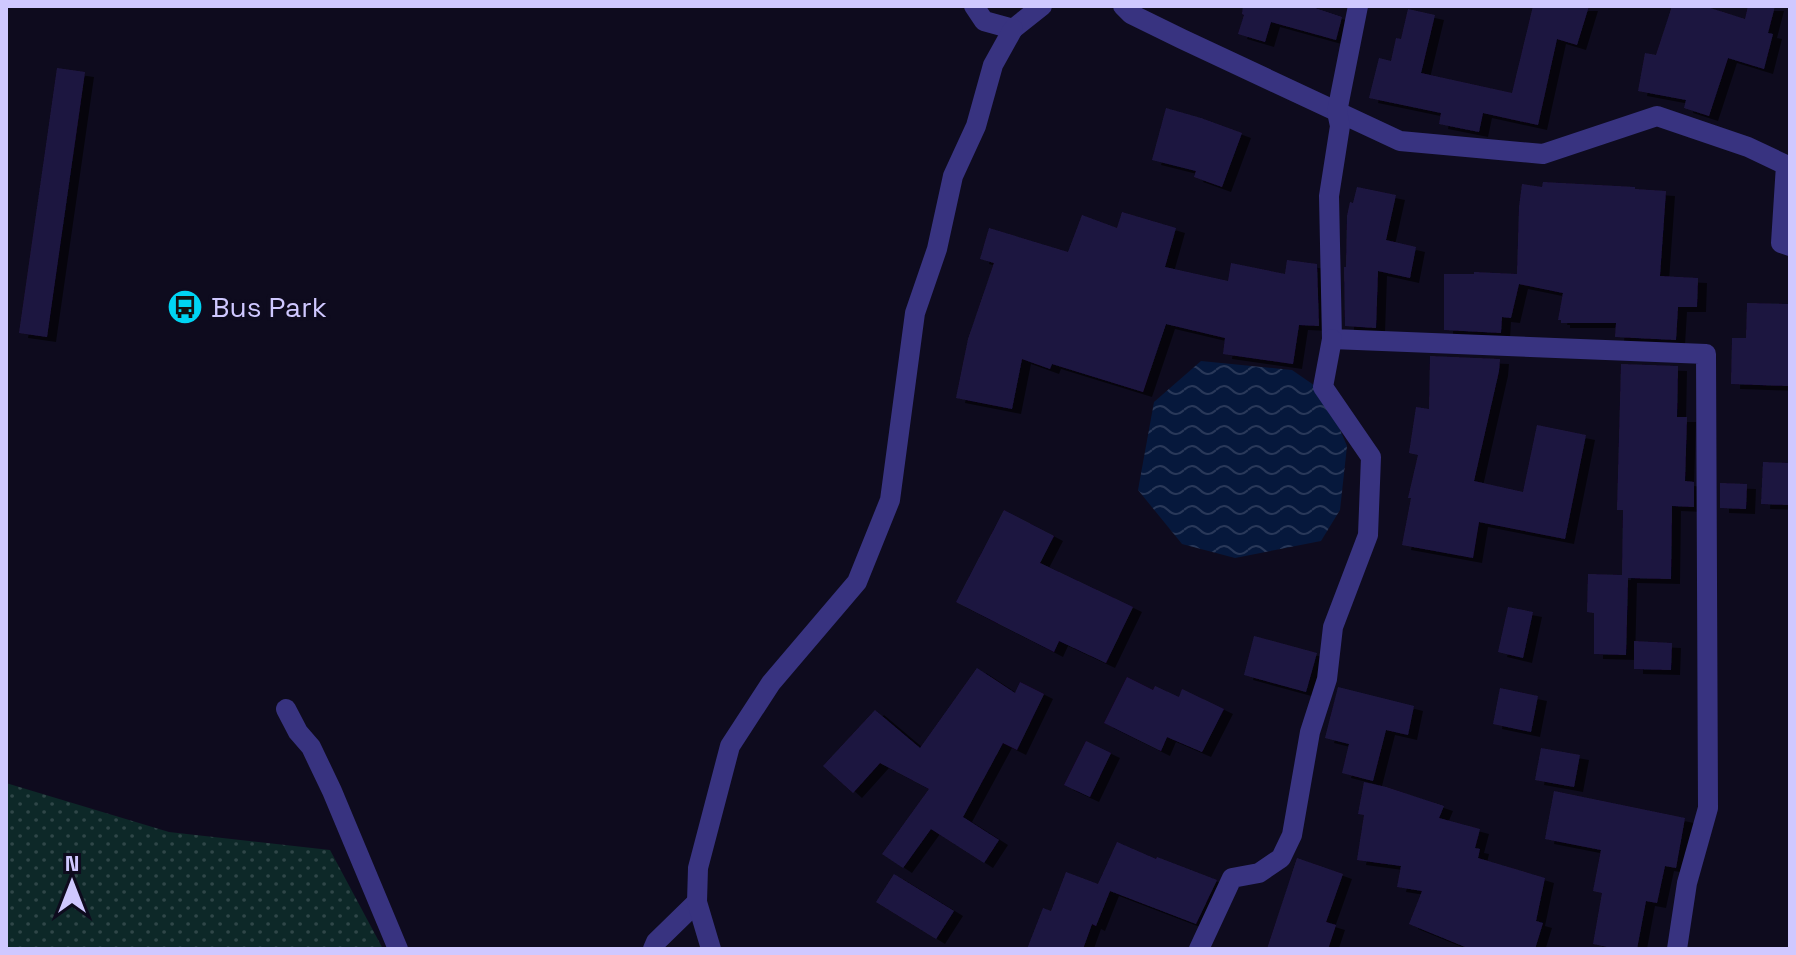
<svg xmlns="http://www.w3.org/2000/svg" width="1796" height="955" font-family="'Space Grotesk',sans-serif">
	<defs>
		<pattern id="grass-dots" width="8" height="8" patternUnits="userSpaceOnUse" patternTransform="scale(2)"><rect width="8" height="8" fill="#0d2828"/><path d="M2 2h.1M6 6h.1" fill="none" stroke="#2f4648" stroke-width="1.8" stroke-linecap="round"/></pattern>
		<pattern id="water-waves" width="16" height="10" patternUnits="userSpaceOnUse" patternTransform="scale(2)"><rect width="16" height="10" fill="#06183c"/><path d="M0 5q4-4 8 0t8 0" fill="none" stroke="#293859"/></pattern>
		<filter id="shadow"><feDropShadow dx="9" dy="5" stdDeviation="0" flood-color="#0009"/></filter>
	</defs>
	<rect width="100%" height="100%" fill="#0e0b1e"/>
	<polygon fill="url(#grass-dots)" points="6,783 169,832 330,850 383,949 6,949"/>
	<polygon fill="url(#water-waves)" points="1201,361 1292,370 1324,392 1347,446 1340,510 1321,541 1235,558 1182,544 1138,490 1154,402"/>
	<g fill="#1f1640" filter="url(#shadow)">
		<polygon points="1243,6 1309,6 1342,17 1336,40 1271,22 1265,42 1238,34 1244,15 1242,14"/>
		<polygon points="1533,6 1589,6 1577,45 1557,39 1538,125 1483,113 1479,132 1439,124 1441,113 1369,98 1379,58 1391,61 1396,38 1401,39 1408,9 1435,15 1421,73 1512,93"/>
		<polygon points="1672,6 1704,6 1745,19 1748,6 1775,6 1768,33 1773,34 1764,69 1728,58 1709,116 1684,108 1686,100 1638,91 1645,53 1656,55"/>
		<polygon points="57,68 85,72 47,337 19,333"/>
		<polygon points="1166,108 1201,118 1242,133 1222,187 1194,177 1196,171 1152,160"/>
		<polygon points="1543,182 1635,187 1635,189 1666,191 1660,276 1698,278 1697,307 1678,307 1676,340 1615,337 1616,323 1561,323 1561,320 1558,320 1563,293 1519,284 1511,318 1502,317 1501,333 1444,330 1444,274 1474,274 1474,272 1517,274 1519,207 1522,184 1542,187"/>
		<polygon points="1357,187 1396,195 1386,240 1416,247 1410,278 1378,271 1376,328 1345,326 1344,267 1346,267 1347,216 1350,202 1353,203"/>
		<polygon points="1122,212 1176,228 1165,267 1228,281 1231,263 1285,274 1287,260 1317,264 1319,326 1299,325 1293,364 1223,354 1225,338 1166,324 1143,392 1052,364 1050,369 1022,359 1012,409 956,398 968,339 994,263 980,259 989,228 1068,252 1082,215 1117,228"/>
		<polygon points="1747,303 1789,304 1790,386 1731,384 1732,338 1746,338"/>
		<polygon points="1430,356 1500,359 1499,371 1474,481 1523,492 1537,425 1586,435 1565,539 1479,522 1473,558 1402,545 1411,498 1408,498 1418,455 1409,453 1416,407 1429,409"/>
		<polygon points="1621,364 1678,366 1677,417 1687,417 1685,481 1694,482 1694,507 1672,506 1671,579 1628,578 1626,655 1594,654 1594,613 1587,612 1588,574 1622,575 1623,510 1617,510"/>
		<polygon points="1763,462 1790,463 1790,505 1761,504"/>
		<polygon points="1720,483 1747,484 1746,509 1720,508"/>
		<polygon points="1004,510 1054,536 1040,563 1133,607 1106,663 1059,641 1054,652 956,602"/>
		<polygon points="1508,607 1533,612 1523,658 1498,652"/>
		<polygon points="1254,636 1317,653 1306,692 1244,675"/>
		<polygon points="1634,641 1672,643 1671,670 1634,669"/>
		<polygon points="977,668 1015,693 1020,682 1044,694 1017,750 1003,743 963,817 999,840 984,863 931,829 903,868 882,854 929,789 880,763 853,793 823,766 875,710 920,748"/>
		<polygon points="1127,677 1153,690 1155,686 1179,697 1182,689 1224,709 1202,752 1167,737 1161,751 1104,723"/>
		<polygon points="1338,687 1414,706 1408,735 1386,730 1373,781 1342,773 1349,744 1325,738"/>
		<polygon points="1500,688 1538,696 1531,732 1493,724"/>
		<polygon points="1086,741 1111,753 1090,797 1064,785"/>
		<polygon points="1541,748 1580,755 1574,787 1535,780"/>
		<polygon points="1364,782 1386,787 1444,806 1439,818 1480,829 1475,848 1480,849 1478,858 1545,878 1536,921 1543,923 1535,949 1470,949 1409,924 1422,891 1397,887 1401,866 1357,860 1364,815 1358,814"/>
		<polygon points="1554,791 1685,818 1676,868 1665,866 1657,903 1646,901 1637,949 1617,949 1593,944 1602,893 1593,891 1601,850 1545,839"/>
		<polygon points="1117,842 1156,859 1157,857 1217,880 1196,924 1110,891 1096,926 1092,924 1083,949 1027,949 1043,908 1051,911 1066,872 1098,884"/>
		<polygon points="1297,858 1343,874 1326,922 1336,925 1328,949 1267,949"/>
		<polygon points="894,874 954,911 936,939 876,902"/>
	</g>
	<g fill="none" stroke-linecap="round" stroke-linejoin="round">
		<g stroke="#383380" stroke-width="20">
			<polyline points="974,6 984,21 1013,29 1042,6"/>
			<polyline points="1123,6 1131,14 1182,39 1400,141 1543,154 1657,116 1748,147 1786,165 1781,243 1790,246"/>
			<polyline points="1358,6 1337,112 1340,126 1329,196 1332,339 1706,354 1708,808 1687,883 1677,949"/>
			<polyline points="286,709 298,732 311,747 332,791 398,949"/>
			<polyline points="653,949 656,942 697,902"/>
			<polyline points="711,949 697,902 698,868 730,746 771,683 857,582 890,500 915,313 937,249 953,176 976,126 993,65 1013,29"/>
			<polyline points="1199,949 1232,878 1259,873 1281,858 1292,835 1310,732 1327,679 1333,627 1368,535 1371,457 1323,387 1332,339"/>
		</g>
	</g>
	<defs>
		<symbol id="bus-disc" viewBox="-11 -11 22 22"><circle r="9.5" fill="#00d4f3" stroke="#0e0b1e"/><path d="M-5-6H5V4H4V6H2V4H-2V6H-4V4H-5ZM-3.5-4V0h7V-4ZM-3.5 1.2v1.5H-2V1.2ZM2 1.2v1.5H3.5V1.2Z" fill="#111"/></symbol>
	</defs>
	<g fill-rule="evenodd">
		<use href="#bus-disc" x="165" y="287" width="40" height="40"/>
	</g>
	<g text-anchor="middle" stroke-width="8" stroke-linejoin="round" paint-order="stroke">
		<g font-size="28" fill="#cfc8ff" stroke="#0e0b1e" text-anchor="start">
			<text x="211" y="317">Bus Park</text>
		</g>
	</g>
	<rect width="1796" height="955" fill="none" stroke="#cfc8ff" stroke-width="16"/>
	<g transform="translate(72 883)" stroke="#0e0b1e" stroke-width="6" paint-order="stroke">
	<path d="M0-6L14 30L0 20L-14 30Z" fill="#cfc8ff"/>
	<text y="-12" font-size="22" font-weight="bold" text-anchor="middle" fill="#cfc8ff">N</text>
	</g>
</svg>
